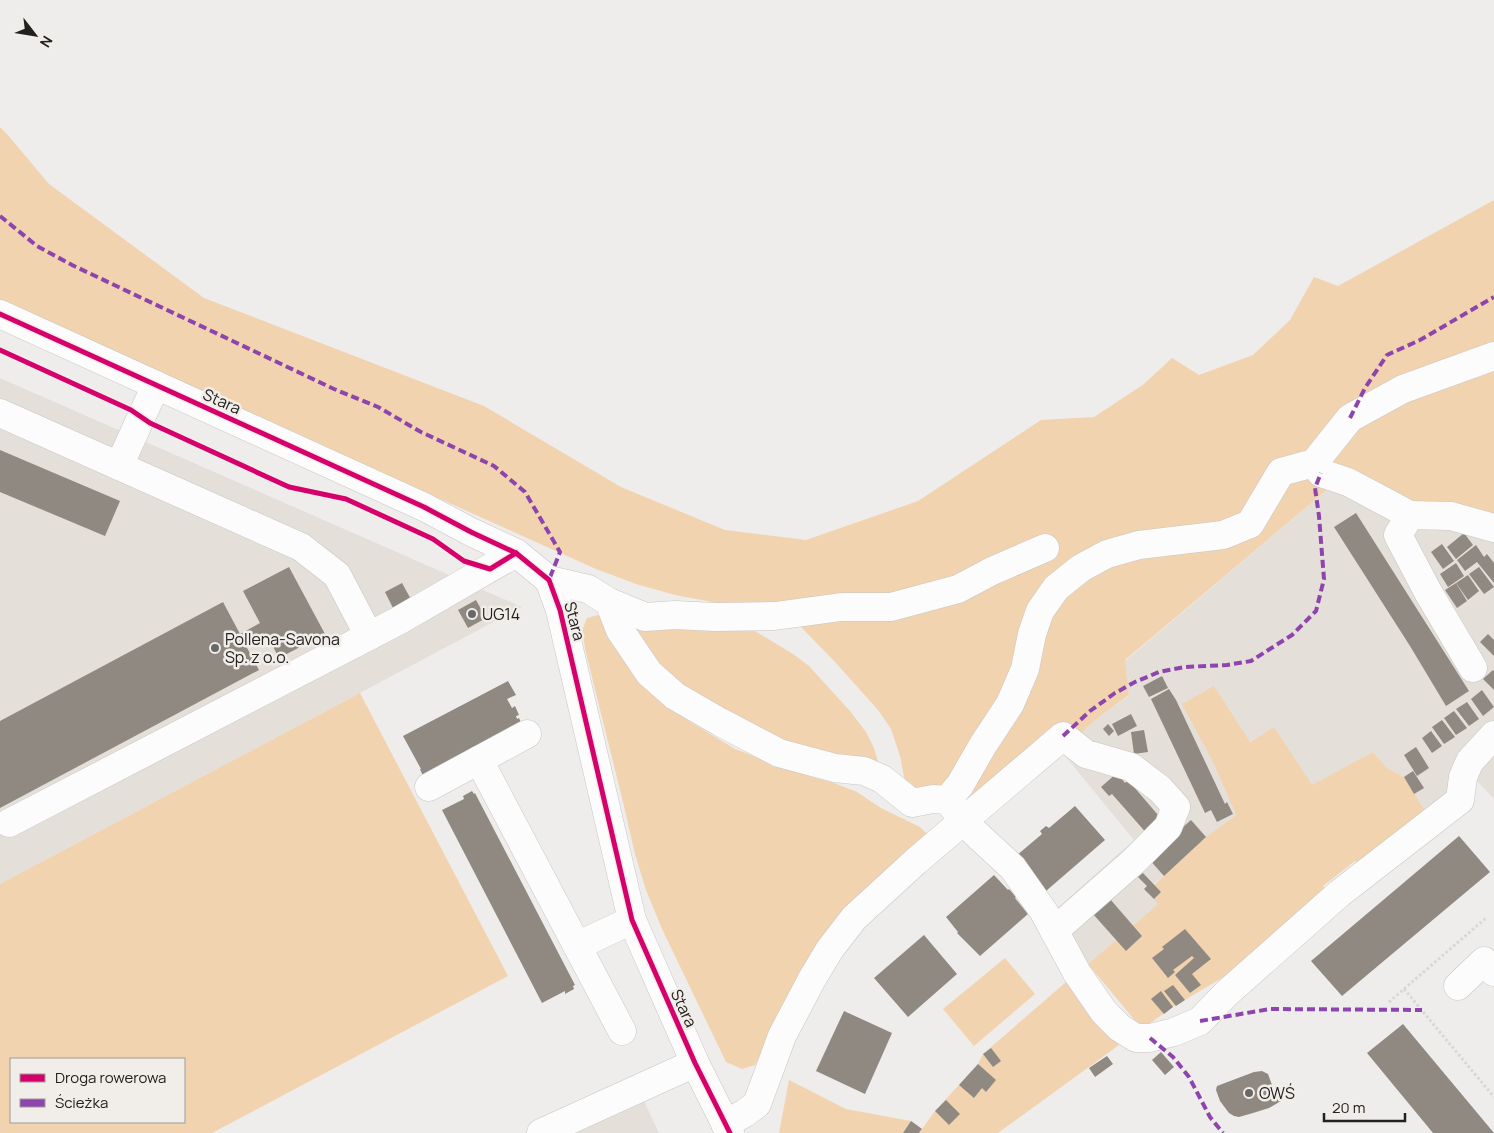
<svg xmlns="http://www.w3.org/2000/svg" width="1494" height="1133" font-family="Manrope,sans-serif">
	<rect width="100%" height="100%" fill="#efedeb"/>
	<g fill="#e5dfd9">
		<polygon points="0,378 522,607 0,884"/>
		<polygon points="1341,478 1494,517 1494,799 1478,782 1427,814 1404,777 1387,768 1373,752 1312,786 1274,728 1213,762 1236,815 1206,837 1154,884 1161,892 1158,904 1088,964 1052,913 1134,840 1065,756 1086,728 1107,711 1129,696 1125,661"/>
		<polygon points="634,1080 659,1133 526,1133 577,1109"/>
	</g>
	<g fill="#f1d3b0" fill-rule="evenodd">
		<polygon points="0,127 7,134 49,184 204,298 484,406 621,487 725,530 806,540 918,501 1041,420 1094,417 1144,384 1172,358 1199,375 1253,355 1290,320 1314,277 1338,286 1494,200 1494,517 1416,505 1341,478 1125,660 1129,695 1107,711 1086,728 1065,756 1048,735 950,816 905,782 900,756 891,729 878,710 835,662 802,628 767,605 723,604 675,595 636,584 596,569 0,301"/>
		<polygon points="598,615 666,705 684,718 735,749 805,775 834,783 857,792 881,808 920,827 928,835 764,1049 755,1065 742,1069 726,1062 662,929 646,890 635,854 623,802 586,653 582,631 587,618"/>
		<polygon points="662,615 755,631 793,654 809,666 850,711 866,732 874,748 882,775 777,741 672,681 631,625"/>
		<polygon points="1214,686 1250,742 1274,727 1312,785 1373,752 1387,768 1404,777 1427,814 1359,865 1355,861 1323,886 1326,892 1227,975 1173,1007 1142,1029 1088,964 1158,904 1154,899 1161,892 1154,885 1206,837 1236,815 1213,762 1182,704"/>
		<path d="M 360,693 L 508,976 L 212,1133 L 0,1133 L 0,884 ZM 11,1059 L 184,1059 L 184,1122 L 11,1122 Z"/>
		<polygon points="1005,958 1035,994 974,1046 943,1009"/>
		<polygon points="1066,982 1119,1045 998,1133 779,1133 789,1080 846,1109 911,1121 922,1129 935,1111 978,1064 983,1054"/>
	</g>
	<g fill="#908981">
		<polygon points="0,450 120,501 105,536 0,492"/>
		<polygon points="1356,513 1469,691 1446,706 1410,646 1334,527"/>
		<polygon points="1464,533 1473,545 1456,559 1447,547"/>
		<polygon points="1442,544 1454,561 1443,569 1431,552"/>
		<polygon points="1476,545 1484,557 1487,554 1494,563 1494,583 1477,562 1465,571 1457,560"/>
		<polygon points="1456,563 1464,576 1448,587 1440,574"/>
		<polygon points="289,567 325,634 279,658 267,635 246,646 259,670 0,808 0,721 223,602 240,634 260,623 243,591"/>
		<polygon points="1479,567 1494,587 1484,594 1469,574"/>
		<polygon points="1468,575 1479,591 1468,600 1456,583"/>
		<polygon points="402,583 413,603 395,612 385,592"/>
		<polygon points="1456,583 1467,601 1457,608 1445,590"/>
		<polygon points="476,600 486,618 468,628 458,610"/>
		<polygon points="1488,634 1494,640 1494,656 1480,642"/>
		<polygon points="1493,670 1494,671 1494,690 1483,679"/>
		<polygon points="1162,676 1168,688 1149,697 1143,686"/>
		<polygon points="508,681 516,695 507,699 512,708 515,706 519,715 516,716 517,719 519,718 522,725 423,776 420,769 421,769 403,736"/>
		<polygon points="1169,689 1176,700 1225,804 1227,802 1233,814 1217,822 1211,810 1205,813 1151,699"/>
		<polygon points="1482,690 1494,707 1483,716 1471,699"/>
		<polygon points="1467,702 1479,719 1469,726 1456,709"/>
		<polygon points="1454,711 1467,728 1456,735 1444,718"/>
		<polygon points="1131,714 1137,726 1118,736 1112,724"/>
		<polygon points="1442,720 1455,737 1444,744 1432,727"/>
		<polygon points="1108,724 1114,731 1109,736 1103,729"/>
		<polygon points="1144,730 1148,752 1134,754 1131,732"/>
		<polygon points="1431,731 1442,746 1432,753 1422,738"/>
		<polygon points="1416,747 1429,768 1417,776 1404,755"/>
		<polygon points="1413,771 1424,788 1414,794 1404,777"/>
		<polygon points="1117,773 1125,783 1128,780 1164,822 1149,836 1112,794 1109,796 1101,787"/>
		<polygon points="472,791 474,794 475,793 575,985 573,986 574,989 565,994 565,991 542,1003 442,810 464,799 463,796"/>
		<polygon points="1075,806 1105,840 1046,891 1016,856 1042,834 1040,831 1046,826 1049,828"/>
		<polygon points="1191,820 1206,837 1164,876 1148,858"/>
		<polygon points="1459,836 1490,872 1342,996 1311,961"/>
		<polygon points="1143,873 1161,892 1154,899 1144,889 1147,886 1138,877"/>
		<polygon points="994,875 1008,890 1009,889 1016,897 1015,898 1028,914 980,956 957,933 958,932 946,917"/>
		<polygon points="1110,899 1142,936 1126,951 1093,914"/>
		<polygon points="1185,929 1211,959 1192,974 1201,985 1190,993 1175,975 1194,958 1192,956 1173,970 1175,972 1168,978 1152,958 1164,949 1162,947"/>
		<polygon points="924,935 957,974 908,1017 874,978"/>
		<polygon points="1173,985 1185,1000 1176,1006 1164,991"/>
		<polygon points="1161,991 1173,1007 1164,1014 1151,999"/>
		<polygon points="844,1011 892,1033 865,1094 816,1071"/>
		<polygon points="1403,1024 1494,1133 1433,1133 1367,1053"/>
		<polygon points="991,1048 1001,1061 993,1067 983,1054"/>
		<polygon points="1161,1052 1174,1067 1165,1075 1152,1060"/>
		<polygon points="1107,1056 1113,1064 1095,1077 1089,1068"/>
		<polygon points="978,1064 996,1080 986,1092 982,1088 974,1098 959,1085"/>
		<polygon points="1262,1071 1268,1074 1272,1085 1281,1093 1283,1097 1281,1101 1269,1108 1253,1113 1239,1117 1234,1116 1229,1113 1220,1101 1216,1090 1217,1086 1254,1072"/>
		<polygon points="946,1100 960,1114 949,1125 935,1111"/>
		<polygon points="911,1121 922,1129 920,1131 919,1133 903,1133"/>
	</g>
	<g fill="none" stroke-linecap="round" stroke-linejoin="round">
		<defs>
			<g id="minor">
				<polyline points="0,314 424,507 471,532 516,553 549,580 560,610 632,920 695,1063 730,1133"/>
				<polyline points="0,413 301,547 337,575 369,636"/>
				<polyline points="1314,463 1321,473 1348,482 1410,515"/>
				<polyline points="119,466 156,385"/>
				<polyline points="549,580 588,589 609,602 645,617 675,615 715,617 775,616 841,607 891,607 958,589 992,571 1045,548"/>
				<polyline points="609,602 620,630 649,673 675,696 720,722 779,753 835,768 864,771 882,779 912,803 933,799 947,800 972,830 1013,868 1044,912 1077,973 1104,1012 1120,1028 1136,1038 1150,1038 1174,1032 1200,1021 1227,993 1340,893 1460,800 1463,777 1470,761 1494,735"/>
				<polyline points="1473,668 1428,592 1398,535 1410,515 1451,516 1494,528"/>
				<polyline points="479,760 622,1031"/>
				<polyline points="429,787 527,734"/>
				<polyline points="947,800 960,785 983,745 1010,704 1025,669 1032,634 1040,611 1056,588 1081,568 1107,554 1139,545 1223,535 1250,524 1281,472 1314,463 1350,418 1403,389 1494,356"/>
				<polyline points="9,823 398,621 516,553"/>
				<polyline points="577,946 632,920"/>
				<polyline points="1458,986 1484,961 1494,972"/>
				<polyline points="725,1124 745,1113 757,1104 782,1036 812,979 830,949 854,918 915,862 1063,736 1086,754 1131,767 1160,789 1176,807 1168,827 1134,861 1054,931"/>
				<polyline points="541,1133 695,1063"/>
			</g>
		</defs>
		<use href="#minor" stroke="#c7c6c4" stroke-width="29"/>
		<g stroke="#d7d7d7" stroke-width="3" stroke-dasharray="2.5 2.5" stroke-linecap="butt">
			<polyline points="1404,989 1494,1097"/>
			<polyline points="1389,1002 1486,918"/>
		</g>
		<use href="#minor" stroke="#fdfcfc" stroke-width="28"/>
		<g stroke="#8e44ad" stroke-width="4" stroke-dasharray="8 4" stroke-linecap="butt">
			<polyline points="0,216 37,246 72,265 334,389 378,407 421,432 494,466 525,492 560,552 549,580"/>
			<polyline points="1350,418 1365,388 1387,355 1420,340 1494,297"/>
			<polyline points="1063,736 1090,711 1115,693 1135,682 1159,672 1185,667 1227,665 1251,661 1292,635 1316,611 1324,579 1319,516 1315,488 1321,473"/>
			<polyline points="1200,1021 1270,1009 1422,1010"/>
			<polyline points="1150,1038 1173,1057 1189,1077 1210,1117 1223,1133"/>
		</g>
		<defs>
			<g id="cycleway">
				<polyline points="0,314 424,507 471,532 516,553 549,580 560,610 632,920 695,1063 730,1133"/>
				<polyline points="0,350 131,410 150,423 289,487 346,499 433,539 464,561 490,569 516,553"/>
			</g>
		</defs>
		<use href="#cycleway" stroke="#f1ede9" stroke-width="8"/>
		<use href="#cycleway" stroke="#d6006c" stroke-width="5"/>
	</g>
	<g fill="#6a6866" stroke="#f1ede9" stroke-width="2">
		<circle cx="472" cy="614" r="5"/>
		<circle cx="215" cy="648" r="5"/>
		<circle cx="1249" cy="1093" r="5"/>
	</g>
	<g text-anchor="middle" stroke-width="5" stroke-linejoin="round" paint-order="stroke">
		<g font-size="16" fill="#22211f" stroke="#f1ede9">
			<text transform="translate(222 401) rotate(24)" y="6">Stara</text>
			<text transform="translate(575 621) rotate(75)" y="6">Stara</text>
			<text transform="translate(684 1008) rotate(65)" y="6">Stara</text>
		</g>
		<g font-size="16" fill="#22211f" stroke="#f1ede9" text-anchor="start">
			<text x="482" y="620">UG14</text>
			<text x="225" y="645">Pollena-Savona<tspan x="225" dy="18">Sp. z o.o.</tspan></text>
			<text x="1259" y="1099">OWŚ</text>
		</g>
	</g>
	<rect x="10" y="1058" width="175" height="65" fill="#f1ede9" stroke="#9e9b98"/>
	<rect x="20" y="1074" width="25" height="8" fill="#d6006c" stroke="#9e9b98"/>
	<text x="55" y="1083" font-size="15" fill="#22211f">Droga rowerowa</text>
	<rect x="20" y="1099" width="25" height="8" fill="#8e44ad" stroke="#9e9b98"/>
	<text x="55" y="1108" font-size="15" fill="#22211f">Ścieżka</text>
	<g transform="translate(35 35) rotate(121)" stroke="#f1ede9" stroke-width="4" paint-order="stroke">
	<path d="M0-4L9 19L0 12L-9 19Z" fill="#22211f"/>
	<text y="-8" font-size="14" font-weight="bold" text-anchor="middle" fill="#22211f">N</text>
	</g>
	<path d="M1324 1113v8h81v-8" fill="none" stroke="#22211f" stroke-width="2.5"/>
	<text x="1332" y="1113" font-size="15" fill="#22211f" stroke="#f1ede9" stroke-width="4" paint-order="stroke">20 m</text>
</svg>
